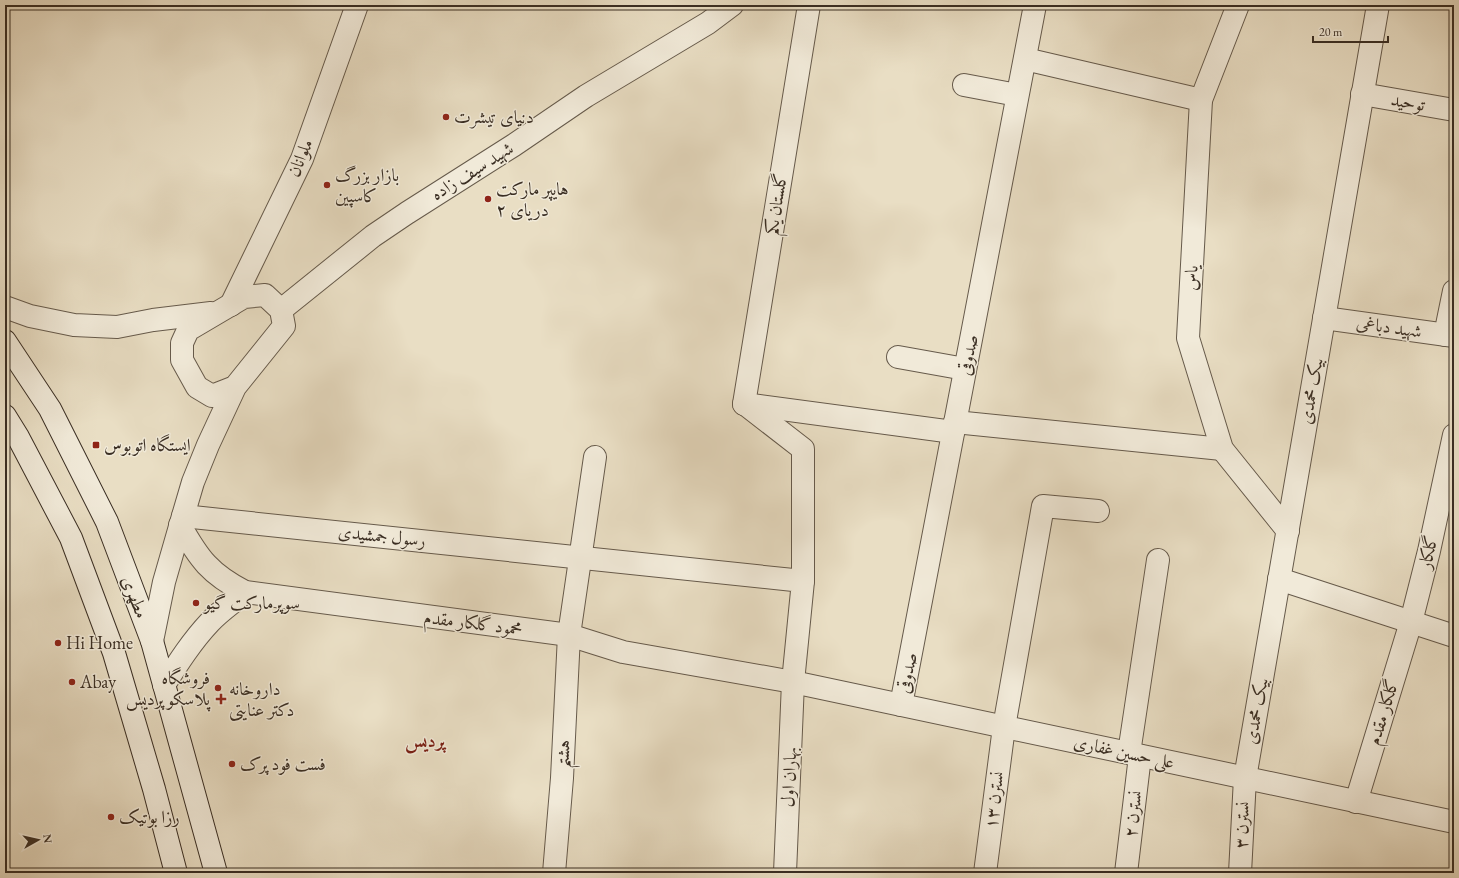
<svg xmlns="http://www.w3.org/2000/svg" width="1459" height="878" font-family="'EB Garamond',Amiri,serif">
	<rect width="100%" height="100%" fill="#e9dec4"/>
	<filter id="stains"><feTurbulence type="fractalNoise" baseFrequency=".005" numOctaves="4"/><feColorMatrix values="0 0 0 0 .2 0 0 0 0 .09 0 0 0 0 .02 0 0 0 .5 -.17"/></filter>
	<radialGradient id="worn" r=".72"><stop offset=".6" stop-color="#630" stop-opacity="0"/><stop offset="1" stop-color="#630" stop-opacity=".3"/></radialGradient>
	<g fill="none" stroke-linecap="round" stroke-linejoin="round">
		<defs>
			<g id="minor">
				<polyline points="1238,5 1201,100 1188,338 1222,449 1288,531"/>
				<polyline points="1025,59 1201,100"/>
				<polyline points="964,85 1017,95"/>
				<polyline points="1362,94 1454,110"/>
				<polyline points="231,305 302,159 357,5"/>
				<polyline points="1324,318 1454,336"/>
				<polyline points="1445,335 1454,291"/>
				<polyline points="898,357 965,369"/>
				<polyline points="744,404 809,5"/>
				<polyline points="744,404 953,432"/>
				<polyline points="745,404 803,449 803,581"/>
				<polyline points="955,422 1222,449"/>
				<polyline points="183,516 803,581 793,682 785,873"/>
				<path d="M 180,525 C 199,559 210,574 245,592 L 569,635 L 623,652 L 793,682 L 1454,822"/>
				<polyline points="1279,579 1454,636"/>
				<path d="M 164,685 C 178,663 192,641 210,622 C 220,611 234,602 245,592"/>
				<polyline points="901,705 1035,5"/>
				<polyline points="1129,753 1158,560"/>
				<polyline points="1356,802 1411,622 1429,551 1454,435"/>
				<polyline points="554,873 562,778 569,635 595,457"/>
				<polyline points="985,873 1004,727 1043,506 1098,511"/>
				<polyline points="1126,873 1140,756"/>
				<polyline points="1240,873 1245,778 1378,5"/>
			</g>
			<g id="tertiary">
				<polyline points="5,307 30,316 74,325 117,327 153,320 211,313"/>
				<polyline points="281,310 373,236 407,213 514,145 586,96 708,23 732,5"/>
				<polyline points="152,641 164,582 183,516 193,482 208,445 235,387 284,326 281,310 265,295 244,297 188,330 182,343 182,360 197,387 212,396 235,387"/>
			</g>
			<g id="secondary">
				<polyline points="5,341 50,409 107,522 152,641 216,873"/>
				<polyline points="5,416 18,437 71,538 114,653 154,789 176,873"/>
			</g>
		</defs>
		<use href="#minor" stroke="#665a4b" stroke-width="24"/>
		<use href="#tertiary" stroke="#665a4b" stroke-width="24"/>
		<use href="#secondary" stroke="#3a2e23" stroke-width="24"/>
		<use href="#minor" stroke="#f1ead9" stroke-width="22"/>
		<use href="#tertiary" stroke="#f1ead9" stroke-width="22"/>
		<use href="#secondary" stroke="#f1ead9" stroke-width="22"/>
	</g>
	<g fill="#8f2418" stroke="#f1ead9" stroke-width="1.5">
		<circle cx="446" cy="117" r="4"/>
		<circle cx="327" cy="185" r="4"/>
		<circle cx="488" cy="199" r="4"/>
		<rect x="92" y="441" width="8" height="8" rx="2"/>
		<circle cx="196" cy="603" r="4"/>
		<circle cx="58" cy="643" r="4"/>
		<circle cx="72" cy="682" r="4"/>
		<circle cx="218" cy="688" r="4"/>
		<path d="M219 693h4v4h4v4h-4v4h-4v-4h-4v-4h4z"/>
		<circle cx="232" cy="764" r="4"/>
		<circle cx="111" cy="817" r="4"/>
	</g>
	<g text-anchor="middle" stroke-width="3" stroke-linejoin="round" paint-order="stroke">
		<g font-size="18" fill="#3a2e23" stroke="#f1ead9">
			<text transform="translate(1408 102) rotate(10)" y="6">توحید</text>
			<text transform="translate(300 158) rotate(-67)" y="6">ملوانان</text>
			<text transform="translate(472 171) rotate(-32)" y="6">شهید سیف زاده</text>
			<text transform="translate(776 204) rotate(-81)" y="6">گلستان یکم</text>
			<text transform="translate(1191 278) rotate(-87)" y="6">یاس</text>
			<text transform="translate(1389 327) rotate(8)" y="6">شهید دباغی</text>
			<text transform="translate(968 355) rotate(-79)" y="6">صدوقی</text>
			<text transform="translate(1311 391) rotate(-80)" y="6">بیک محمدی</text>
			<text transform="translate(382 536) rotate(6)" y="6">رسول جمشیدی</text>
			<text transform="translate(1428 552) rotate(-77)" y="6">گلکار</text>
			<text transform="translate(135 597) rotate(69)" y="6">مطهری</text>
			<text transform="translate(473 623) rotate(7)" y="6">محمود گلکار مقدم</text>
			<text transform="translate(907 673) rotate(-79)" y="6">صدوقی</text>
			<text transform="translate(1256 711) rotate(-80)" y="6">بیک محمدی</text>
			<text transform="translate(1383 712) rotate(-73)" y="6">گلکار مقدم</text>
			<text transform="translate(1124 752) rotate(12)" y="6">علی حسین غفاری</text>
			<text transform="translate(563 754) rotate(-87)" y="6">هشتم</text>
			<text transform="translate(789 777) rotate(-87)" y="6">بهاران اول</text>
			<text transform="translate(994 800) rotate(-83)" y="6">نسترن ۱۳</text>
			<text transform="translate(1133 814) rotate(-83)" y="6">نسترن ۲</text>
			<text transform="translate(1242 825) rotate(-87)" y="6">نسترن ۳</text>
		</g>
		<g font-size="18" fill="#3a2e23" stroke="#f1ead9" text-anchor="start">
			<text x="454" y="123">دنیای تیشرت</text>
			<text x="335" y="181">بازار بزرگ<tspan x="335" dy="21">کاسپین</tspan></text>
			<text x="496" y="195">هایپر مارکت<tspan x="496" dy="21">دریای ۲</tspan></text>
			<text x="104" y="451">ایستگاه اتوبوس</text>
			<text x="204" y="609">سوپرمارکت گیو</text>
			<text x="66" y="649">Hi Home</text>
			<text x="210" y="684" text-anchor="end">فروشگاه<tspan x="210" dy="21">پلاسکو پردیس</tspan></text>
			<text x="80" y="688">Abay</text>
			<text x="229" y="695">داروخانه<tspan x="229" dy="21">دکتر عنایتی</tspan></text>
			<text x="240" y="770">فست فود پرک</text>
			<text x="119" y="823">رزا بوتیک</text>
		</g>
		<g font-size="19" font-weight="bold" fill="#7a1f14" stroke="#f1ead9">
			<text x="425" y="747">پردیس</text>
		</g>
	</g>
	<rect width="1459" height="878" fill="none" stroke="#e9dec4" stroke-width="20"/>
	<rect x="6" y="6" width="1447" height="866" fill="none" stroke="#3a2e23" stroke-width="2"/>
	<rect x="10" y="10" width="1439" height="858" fill="none" stroke="#3a2e23"/>
	<g transform="translate(38 840) rotate(82)" stroke="#f1ead9" stroke-width="3" paint-order="stroke">
	<path d="M0-3L7 15L0 10L-7 15Z" fill="#3a2e23"/>
	<text y="-6" font-size="11" font-weight="bold" text-anchor="middle" fill="#3a2e23">N</text>
	</g>
	<path d="M1313 36v6h75v-6" fill="none" stroke="#3a2e23" stroke-width="2"/>
	<text x="1319" y="36" font-size="12" fill="#3a2e23" stroke="#f1ead9" stroke-width="3" paint-order="stroke">20 m</text>
	<rect width="100%" height="100%" filter="url(#stains)"/>
	<rect width="100%" height="100%" fill="url(#worn)"/>
</svg>
